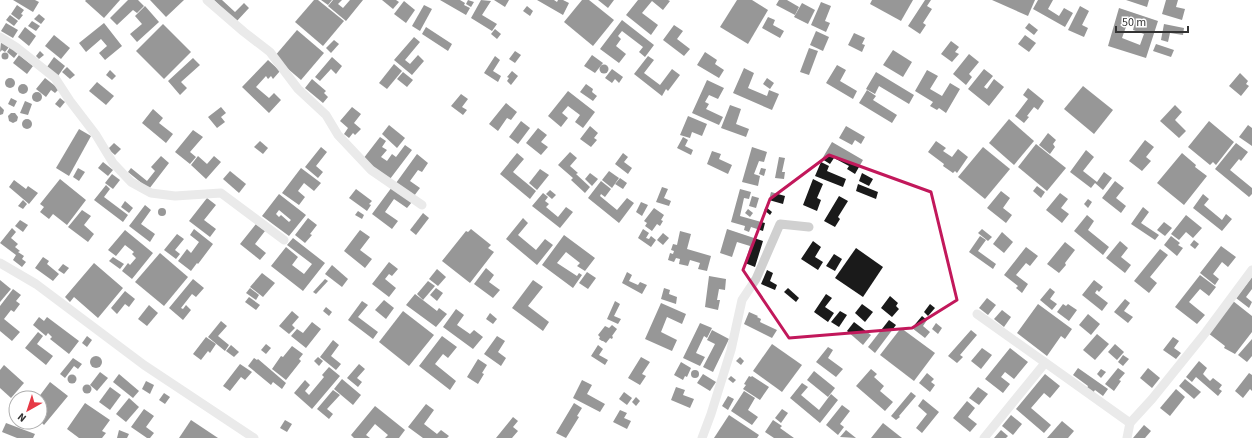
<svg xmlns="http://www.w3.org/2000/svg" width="1252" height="438" font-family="'Source Sans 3',sans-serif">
	<rect width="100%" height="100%" fill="#fff"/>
	<g fill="#1a1a1a" fill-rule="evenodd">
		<polygon points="13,0 35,0 39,2 33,12"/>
		<polygon points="86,0 120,0 104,18 85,1"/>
		<polygon points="128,0 138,0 144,6 137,13 133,10 117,25 110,18"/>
		<polygon points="150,0 184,0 166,17"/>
		<polygon points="214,0 222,0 235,12 244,3 249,8 236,22"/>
		<polygon points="314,0 318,0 344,21 323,46 295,22"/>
		<polygon points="321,0 332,0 328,5"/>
		<polygon points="333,0 342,0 338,4 343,8 350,0 363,0 346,21 328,6"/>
		<polygon points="382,0 396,0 399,2 393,9"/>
		<polygon points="440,0 460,0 465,3 464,5 470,8 466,15"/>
		<polygon points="468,0 474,2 471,7 466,4"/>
		<polygon points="481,0 491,1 482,15 497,24 492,31 471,18"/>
		<polygon points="494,0 509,0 505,7"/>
		<polygon points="537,0 554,0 557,2 558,0 563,0 569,3 563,15"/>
		<polygon points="582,0 589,0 614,20 593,46 564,22"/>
		<polygon points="598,0 614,0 608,8"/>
		<polygon points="638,0 668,0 670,1 663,10 652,1 642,13 658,25 651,35 626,15"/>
		<polygon points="737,0 752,0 768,10 748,44 720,27"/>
		<polygon points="779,0 787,0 799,7 795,15 776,5"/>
		<polygon points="872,0 913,0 901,21 870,4"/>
		<polygon points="925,0 931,0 927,6 932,9 923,23 926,25 920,34 908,26"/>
		<polygon points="992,0 1035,0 1028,16"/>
		<polygon points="1038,0 1053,0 1048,9 1059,16 1064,8 1073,13 1065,27 1033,9"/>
		<polygon points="1126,0 1149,0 1147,7"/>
		<polygon points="1166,0 1178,0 1176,7 1185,9 1182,20 1162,14"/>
		<polygon points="404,1 415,10 406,23 394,14"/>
		<polygon points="821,2 831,6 825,21 830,23 826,32 811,25"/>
		<polygon points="802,3 815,10 808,24 794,17"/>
		<polygon points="17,5 24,10 21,14 23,15 19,20 11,14"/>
		<polygon points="424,5 432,9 420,31 412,26"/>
		<polygon points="145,6 159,22 137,42 130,34 142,24 135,16"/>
		<polygon points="527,6 533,11 530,16 523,11"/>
		<polygon points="1080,6 1089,11 1082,25 1088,28 1084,37 1068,30"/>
		<path d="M 1119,8 L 1158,21 L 1146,58 L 1108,46 ZM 1127,24 L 1134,26 L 1133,30 L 1144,34 L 1140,45 L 1122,38 Z"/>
		<polygon points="39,14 45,19 41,24 34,19"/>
		<polygon points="10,15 18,21 14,26 6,20"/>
		<polygon points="768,17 775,20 773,25 784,31 780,38 762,28"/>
		<polygon points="622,20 654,45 645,57 639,52 643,47 622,31 618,36 621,39 616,46 626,54 619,63 600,49"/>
		<polygon points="32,21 40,26 36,31 28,26"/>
		<polygon points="6,23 18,30 13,38 1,31"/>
		<polygon points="104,23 122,46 105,60 99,53 107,46 101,39 86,52 79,43"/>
		<polygon points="1029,23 1038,30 1034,35 1025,28"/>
		<polygon points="163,24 191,52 164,79 136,51"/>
		<polygon points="1164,24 1184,28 1183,35 1170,33 1168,42 1161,40"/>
		<polygon points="674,25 683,31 677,39 690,49 684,56 663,40"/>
		<polygon points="25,27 36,36 29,46 18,37"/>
		<polygon points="426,27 452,44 448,51 422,34"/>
		<polygon points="495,29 501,34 497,39 491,34"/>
		<polygon points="297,30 324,53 301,80 274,57"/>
		<polygon points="816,31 829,37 823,51 810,45"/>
		<polygon points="854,33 865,38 862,44 865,45 862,52 848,45"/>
		<polygon points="54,35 70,48 61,59 45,46"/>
		<polygon points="1025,35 1036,43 1029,52 1018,44"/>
		<polygon points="414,37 420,42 405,60 410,64 418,55 424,61 412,75 394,60"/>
		<polygon points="334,40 339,44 331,53 326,48"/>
		<polygon points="951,41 959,47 955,52 959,54 952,62 941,54"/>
		<polygon points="1,42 9,47 5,52 2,50 0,52"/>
		<polygon points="1156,44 1174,50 1171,57 1153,51"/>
		<polygon points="10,47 18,53 14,58 7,52"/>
		<polygon points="809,48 818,51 809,75 800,72"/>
		<polygon points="893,50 912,62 903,77 883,65"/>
		<polygon points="40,51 44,55 39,59 36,56"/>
		<polygon points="515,51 521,55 515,63 509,59"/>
		<polygon points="705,52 717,60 715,64 724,70 719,78 697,65"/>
		<circle cx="5" cy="56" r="3.5"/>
		<polygon points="969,54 979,62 969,74 972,77 966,85 953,74"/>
		<polygon points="19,55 33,66 27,74 13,63"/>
		<polygon points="592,55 603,63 595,73 584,66"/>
		<polygon points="495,56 500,60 493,71 501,76 498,82 484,73"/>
		<polygon points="648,56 654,60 644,73 660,85 672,69 680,75 668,91 666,89 662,96 634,74"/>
		<polygon points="54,57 65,66 58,76 47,67"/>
		<polygon points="332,57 342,66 336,74 331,69 320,81 315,77"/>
		<polygon points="193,58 200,65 181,82 187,88 180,95 168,81"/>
		<polygon points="268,60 280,71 273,79 271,76 268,79 266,76 256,87 269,98 274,93 281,100 269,113 242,87"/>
		<polygon points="394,64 402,71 387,89 379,83"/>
		<circle cx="604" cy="69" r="4.5"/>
		<polygon points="837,65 846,70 840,81 857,91 853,99 826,83"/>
		<polygon points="67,67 75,75 70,79 62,72"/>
		<polygon points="744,68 754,73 748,88 767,96 769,90 779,94 772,110 733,93"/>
		<polygon points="612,69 623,77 619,83 615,79 612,83 605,78"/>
		<polygon points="984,69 993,76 984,87 987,89 994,79 1004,87 989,106 968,89"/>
		<polygon points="110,70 116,76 112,80 106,75"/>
		<polygon points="927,70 938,76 930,89 942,96 950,83 960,89 946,113 939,108 937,110 930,106 933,102 915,91"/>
		<polygon points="512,71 518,76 511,85 507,81 509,78 507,77"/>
		<polygon points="403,72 413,80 407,87 397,79"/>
		<polygon points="876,72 914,95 909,104 879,86 875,94 866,89"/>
		<polygon points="1240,73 1248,81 1246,84 1249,86 1241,96 1229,86"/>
		<polygon points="45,78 59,89 55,93 51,90 46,97 36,89"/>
		<polygon points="767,78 774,83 770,89 763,84"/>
		<circle cx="10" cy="83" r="5"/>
		<polygon points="312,79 326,91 324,93 328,97 323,103 305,88"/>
		<polygon points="707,80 724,88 718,99 709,95 705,102 709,104 706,109 723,117 719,125 692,113"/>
		<polygon points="97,82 114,96 106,105 89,91"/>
		<circle cx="23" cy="89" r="5"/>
		<polygon points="586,84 593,89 592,92 597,96 593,101 580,92"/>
		<polygon points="1083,86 1113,110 1094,134 1064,109"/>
		<polygon points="1028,88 1044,101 1038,110 1034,107 1027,116 1029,117 1024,123 1015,116 1028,99 1023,95"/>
		<polygon points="867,90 876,96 873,100 897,115 892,123 859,103"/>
		<polygon points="568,91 595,112 583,128 575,122 580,115 568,106 562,113 568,118 561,127 548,116"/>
		<circle cx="37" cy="97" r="5"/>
		<polygon points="461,94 468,99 462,107 467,110 463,115 451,106"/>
		<polygon points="11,98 17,101 14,107 8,104"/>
		<polygon points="60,98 65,102 60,108 55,104"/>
		<polygon points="25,101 32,104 28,115 20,113"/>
		<polygon points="506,103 517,112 511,120 507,118 498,131 489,124"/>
		<polygon points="730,105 741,109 736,124 749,129 746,137 721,128"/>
		<polygon points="1175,105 1182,112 1175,120 1186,131 1179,138 1160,121"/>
		<polygon points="0,106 4,110 3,114 0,115"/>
		<polygon points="221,107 226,113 221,117 225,122 217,128 208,117"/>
		<polygon points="352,107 361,114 354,123 361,129 355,135 353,133 349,138 344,134 348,128 340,121"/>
		<polygon points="153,109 163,118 159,123 173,134 166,143 142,123"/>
		<polygon points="11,113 15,113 18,117 17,121 13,123 9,121 8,116"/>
		<polygon points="688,116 707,124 702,136 692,132 690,138 680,135"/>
		<polygon points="1009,119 1034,141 1014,165 989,143"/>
		<circle cx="27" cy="124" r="5"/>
		<polygon points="521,121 530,128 518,144 509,137"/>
		<polygon points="1209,121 1234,142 1216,165 1213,162 1210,165 1188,147"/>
		<polygon points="389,125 405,138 397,148 382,134"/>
		<polygon points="1248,125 1252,128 1252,146 1239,137"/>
		<polygon points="590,126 598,133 594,138 597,140 591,147 580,139"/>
		<polygon points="846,126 865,137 861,144 855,140 852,145 839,138"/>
		<polygon points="538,128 547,135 541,142 548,147 541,155 526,143"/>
		<polygon points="79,129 91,136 69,176 56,168"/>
		<polygon points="193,130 203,137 190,152 196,157 190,164 175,152"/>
		<polygon points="1048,133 1056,140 1053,144 1055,147 1050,154 1039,145"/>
		<polygon points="380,137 386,141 382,147 387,150 381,157 387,161 392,154 396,157 405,145 412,150 390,179 363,159"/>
		<polygon points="683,137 688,140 685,146 693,150 691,155 677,148"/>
		<polygon points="1145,140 1154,147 1146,157 1151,161 1142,171 1129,161"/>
		<polygon points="260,141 268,148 263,154 254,147"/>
		<polygon points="936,141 946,148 943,151 952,157 958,149 968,157 957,173 955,171 953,173 943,166 944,164 928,152"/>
		<polygon points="832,142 863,160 855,174 847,169 849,166 834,158 830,164 822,159"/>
		<polygon points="114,143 121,149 115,155 108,149"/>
		<polygon points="1236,143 1248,152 1241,161 1239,159 1230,170 1252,188 1252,194 1249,197 1215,169"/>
		<polygon points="1036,144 1066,168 1047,191 1018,167"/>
		<polygon points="321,147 327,152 316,166 323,172 318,178 305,167"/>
		<polygon points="752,147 767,152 764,162 759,161 754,174 760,176 758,186 742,182"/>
		<polygon points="983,147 1010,169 985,199 958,177"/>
		<polygon points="1086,150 1094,157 1083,171 1097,182 1104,172 1112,178 1103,190 1095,183 1091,188 1070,172"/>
		<polygon points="712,151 721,154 719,159 732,165 728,174 707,164"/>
		<polygon points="570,152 577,158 570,166 578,173 576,174 590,187 585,193 571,180 573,178 558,165"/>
		<polygon points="517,153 524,159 513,172 536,191 530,199 500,174"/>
		<polygon points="623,153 628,157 624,162 632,168 628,174 615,164"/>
		<polygon points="1182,153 1196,165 1195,167 1207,176 1184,205 1157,183"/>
		<polygon points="417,154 428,163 422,172 418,170 410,181 420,188 414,196 396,183"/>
		<polygon points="161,156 169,163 149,189 128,172 131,168 147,181 155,171 151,167"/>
		<polygon points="198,156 207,164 214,156 221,162 206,179 191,165"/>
		<polygon points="779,157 785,158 782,172 785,172 784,179 775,178"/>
		<polygon points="103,162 113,170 108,176 98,168"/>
		<polygon points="821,162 829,166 827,171 846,179 843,187 815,176"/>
		<polygon points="78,168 85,172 79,181 73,177"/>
		<polygon points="301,168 321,183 314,191 304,183 298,191 305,197 299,205 282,193"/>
		<polygon points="761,168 766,169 764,176 759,174"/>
		<polygon points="540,169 549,175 537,190 529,183"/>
		<polygon points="230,171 246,184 239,193 223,179"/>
		<polygon points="609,171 619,178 612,188 602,180"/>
		<polygon points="590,173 598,179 592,186 585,179"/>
		<polygon points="862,173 873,179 869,186 859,181"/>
		<polygon points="112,174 120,180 113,189 105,183"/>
		<polygon points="620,178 627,183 623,189 615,184"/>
		<polygon points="60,179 86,200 67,225 53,214 49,219 40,212 44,207 40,204"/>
		<polygon points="813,179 823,184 817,198 821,200 817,211 803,205"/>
		<polygon points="14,180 26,189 28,186 38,193 29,204 9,187"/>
		<polygon points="601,181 611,189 605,197 601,194 600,196 617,210 627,198 634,203 619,223 588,198"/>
		<polygon points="1115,181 1124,188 1116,198 1126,206 1121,213 1102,198"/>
		<polygon points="858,184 878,192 876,199 856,191"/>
		<polygon points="106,185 110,189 104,197 128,215 123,222 94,200"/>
		<polygon points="1037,186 1045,192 1041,198 1033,191"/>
		<polygon points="392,187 412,202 407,208 394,199 385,212 398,221 392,229 372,214"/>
		<polygon points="662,187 668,189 664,198 671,201 669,206 656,202"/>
		<polygon points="356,189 372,201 369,204 371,205 367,211 349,198"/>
		<polygon points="740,189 751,192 749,199 744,198 740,216 765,223 763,231 751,227 749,232 744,230 745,226 731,222"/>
		<polygon points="550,190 556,195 552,199 546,194"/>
		<polygon points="1001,191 1010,198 1003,208 1012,215 1006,223 987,208"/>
		<polygon points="771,192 785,196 783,204 769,200"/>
		<polygon points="543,193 548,197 545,201 549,204 546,207 558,217 566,207 573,212 560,228 532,206"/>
		<polygon points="1060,193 1068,199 1061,208 1069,214 1062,223 1046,210"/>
		<path d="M 279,194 L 306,215 L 289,236 L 262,216 ZM 279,210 L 291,220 L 289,222 L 281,215 L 279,217 L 276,214 Z"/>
		<polygon points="1203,194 1209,199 1204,205 1222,220 1226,214 1232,219 1222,231 1193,208"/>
		<polygon points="752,196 759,198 756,208 749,206"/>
		<polygon points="839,196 848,201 838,217 840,219 835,227 824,221"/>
		<polygon points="207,198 216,205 204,220 216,229 210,237 189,221"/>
		<polygon points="1088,199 1092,202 1088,208 1084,204"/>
		<polygon points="23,200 27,204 23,209 18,206"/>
		<polygon points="125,201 133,208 129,213 121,207"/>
		<polygon points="641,202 648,205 642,216 636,212"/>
		<polygon points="145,205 151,210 141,224 155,234 150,242 129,226"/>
		<polygon points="766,207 772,212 770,215 764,210"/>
		<polygon points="1143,207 1149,212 1141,223 1159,235 1155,240 1131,224"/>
		<circle cx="162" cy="212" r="4"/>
		<polygon points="654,208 664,215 661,220 663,221 660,226 657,224 652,231 645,226 647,223 644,221"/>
		<polygon points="748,209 753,213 750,217 745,213"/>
		<polygon points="82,210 91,216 84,225 94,234 88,242 68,227"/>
		<polygon points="358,211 364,215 362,219 355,215"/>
		<polygon points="423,213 429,218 416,235 410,230"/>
		<polygon points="1087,215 1094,221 1088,230 1109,247 1103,255 1074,231"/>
		<polygon points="1186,215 1202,228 1193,238 1186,232 1179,240 1171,234"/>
		<polygon points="308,218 317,225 310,234 312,235 305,243 295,235"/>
		<polygon points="523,218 528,223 518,235 536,250 545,239 553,245 537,265 506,239"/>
		<polygon points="20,220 28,225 23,232 15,226"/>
		<polygon points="1164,222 1172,228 1165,236 1157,230"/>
		<polygon points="256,224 265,231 255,244 266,253 260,260 240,244"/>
		<polygon points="12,228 16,232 11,238 18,244 15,247 20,251 18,252 24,256 22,259 26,262 22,267 13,260 16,255 0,243"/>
		<polygon points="194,229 213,244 198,264 197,263 191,271 178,261 187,249 191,253 199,242 190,235"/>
		<polygon points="471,229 491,245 488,248 494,252 470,283 442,261 466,231 468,232"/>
		<polygon points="643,229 649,233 646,238 649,239 651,236 656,240 651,247 638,238"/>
		<polygon points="727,229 763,241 755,267 745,263 750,246 737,242 732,257 720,253"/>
		<polygon points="982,229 992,237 988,241 978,233"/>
		<polygon points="125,230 153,253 132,279 122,271 128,263 130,265 136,258 132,254 134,252 125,245 116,256 108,250"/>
		<polygon points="360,230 370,237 360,250 372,259 365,268 344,251"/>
		<polygon points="680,231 691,234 687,249 711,256 707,271 698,269 700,263 690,260 688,266 679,264 680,259 676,258 674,262 668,260 670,253 673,254 674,251 671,250 673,244 677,245"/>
		<polygon points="1002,232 1013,242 1004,253 993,244"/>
		<polygon points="663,233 669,238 663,245 657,240"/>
		<polygon points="177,234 184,239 175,250 180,254 176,259 164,250"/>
		<polygon points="564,235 595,258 585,271 577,266 580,263 566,252 557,263 577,276 579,273 582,275 573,288 542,265"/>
		<polygon points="980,236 986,240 978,251 996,264 993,269 969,252"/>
		<polygon points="1171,236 1180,243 1178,245 1183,248 1177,256 1164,245"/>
		<polygon points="293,238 325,263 303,291 271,266 286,247 298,257 292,265 304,274 312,264 287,245"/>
		<polygon points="1194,240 1199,244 1195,249 1190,245"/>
		<polygon points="813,241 821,247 815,257 823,262 818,270 801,259"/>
		<polygon points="1120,241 1128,248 1121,257 1131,265 1125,273 1106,258"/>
		<polygon points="1065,242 1075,250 1065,263 1066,265 1059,273 1047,264"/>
		<polygon points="1221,246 1236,257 1228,267 1222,262 1213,274 1219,279 1215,285 1200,273"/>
		<polygon points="1026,247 1038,256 1030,266 1026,263 1016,275 1028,284 1022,293 1016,288 1018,286 1004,275"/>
		<polygon points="856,248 883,267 863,297 835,278"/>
		<polygon points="1160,249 1168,255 1150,277 1157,283 1149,293 1134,281"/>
		<polygon points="160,253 188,277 164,306 135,282"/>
		<polygon points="834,254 842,259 835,271 826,266"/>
		<polygon points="43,257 49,261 47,264 59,274 53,281 35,268"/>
		<polygon points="113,257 124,264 120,269 109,261"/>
		<polygon points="389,262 398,269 392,276 389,274 385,279 396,288 389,297 372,284"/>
		<polygon points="94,263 123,288 98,318 74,297 70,302 65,297"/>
		<polygon points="63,264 69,268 64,274 58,270"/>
		<polygon points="332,265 348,279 342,287 325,274"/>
		<polygon points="486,268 494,275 489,282 500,290 493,298 474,284"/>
		<polygon points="437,269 446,277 438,286 429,279"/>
		<polygon points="767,270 773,273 770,281 777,285 775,290 761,284"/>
		<polygon points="587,272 596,278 588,289 579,283"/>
		<polygon points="627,272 632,275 629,281 638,285 640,282 647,285 642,294 622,283"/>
		<polygon points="262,273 275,283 263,297 250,287"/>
		<polygon points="1200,275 1216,287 1209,296 1200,289 1189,302 1205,315 1197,324 1175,307"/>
		<polygon points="709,276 726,279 725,290 719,289 717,300 720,300 718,310 705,307"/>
		<polygon points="1252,277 1252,289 1246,297 1252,302 1249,308 1236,298"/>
		<polygon points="193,279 204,288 196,297 192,294 181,308 183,309 186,305 191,310 183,320 169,308"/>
		<polygon points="325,279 328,281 316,294 313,292"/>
		<polygon points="0,280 11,289 0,302"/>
		<polygon points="533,280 543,287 528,306 549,322 543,331 512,308"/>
		<polygon points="1094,280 1103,287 1099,292 1097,290 1095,293 1108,303 1102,311 1082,295"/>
		<polygon points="428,281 435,286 423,300 417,294"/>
		<polygon points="250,288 259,295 256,300 246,293"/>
		<polygon points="436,288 443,293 437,301 430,295"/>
		<polygon points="664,288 670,290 669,294 677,297 676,304 661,299"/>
		<polygon points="788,288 799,298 796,302 784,292"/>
		<polygon points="1050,288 1055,292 1050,299 1057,304 1052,310 1040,300"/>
		<polygon points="13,289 21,295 16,301 20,304 14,312 11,310 4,319 20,332 12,341 0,331 0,306"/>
		<polygon points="125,291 135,299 129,307 125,304 117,314 111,308"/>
		<polygon points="415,294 437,311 439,308 447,314 436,327 406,305"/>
		<polygon points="826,294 832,298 825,307 834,313 828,322 814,312"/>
		<polygon points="890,296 898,303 896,306 899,309 892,317 881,308"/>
		<polygon points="249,297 260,305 256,310 245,302"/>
		<polygon points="987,298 996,305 988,315 979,308"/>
		<polygon points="1125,299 1130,303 1124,311 1133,317 1128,323 1114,312"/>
		<polygon points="384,300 394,308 386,319 375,310"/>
		<polygon points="362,301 368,305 358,317 378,332 373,339 348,320"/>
		<polygon points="615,301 620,304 614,316 621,319 618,324 607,319"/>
		<polygon points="1233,301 1252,316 1252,332 1235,354 1224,348 1225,346 1208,333"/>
		<polygon points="661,303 686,314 682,324 667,317 661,332 677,340 672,351 645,339"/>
		<polygon points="862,304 873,312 865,322 855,313"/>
		<polygon points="930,304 935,308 928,316 924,312"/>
		<polygon points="1038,304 1072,329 1065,339 1061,336 1047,356 1017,333"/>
		<polygon points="1063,304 1066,306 1068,304 1077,310 1069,321 1057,312"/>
		<polygon points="149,305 158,313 147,326 138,319"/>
		<polygon points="326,307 332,312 329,316 323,311"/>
		<polygon points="456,309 464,315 457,325 470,334 474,330 483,337 473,349 443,327"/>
		<polygon points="1002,310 1011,317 1004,327 994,319"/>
		<polygon points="292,311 299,317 292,325 295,328 289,334 279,326"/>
		<polygon points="403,311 434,335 409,366 379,342"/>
		<polygon points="840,311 847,315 839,327 831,322"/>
		<polygon points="749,312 758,316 757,317 761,319 760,322 777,330 772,338 744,324"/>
		<polygon points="490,313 497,319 493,324 486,319"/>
		<polygon points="1088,314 1100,324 1091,335 1079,325"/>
		<polygon points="922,316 927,320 923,326 930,332 925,338 912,328"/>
		<polygon points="39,317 44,321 47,317 79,341 69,354 50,339 52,337 48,333 46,336 33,325"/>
		<polygon points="889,320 896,325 875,353 868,347"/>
		<polygon points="221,321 227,326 218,336 229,345 225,351 208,337"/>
		<polygon points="312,322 321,329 306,348 291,336 297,329 303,333"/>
		<polygon points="854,322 871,335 863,345 847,331"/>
		<polygon points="700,323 712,328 707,338 704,336 696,353 705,357 700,366 683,358"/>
		<polygon points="936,323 942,328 938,334 932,329"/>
		<polygon points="612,325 617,329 612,336 613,337 612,339 610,338 606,343 603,341 602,341 599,339 600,337 598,335 605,326 609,328"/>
		<polygon points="901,328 935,353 914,381 880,355"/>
		<polygon points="712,330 729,339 713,372 703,367 715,344 707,340"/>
		<polygon points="971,330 977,335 960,355 963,357 957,363 948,356"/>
		<polygon points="38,332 43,336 37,344 53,356 46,365 25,348"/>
		<polygon points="1097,334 1109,344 1095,360 1083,350"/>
		<polygon points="87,336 92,340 87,347 82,343"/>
		<polygon points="442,336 457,347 448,358 443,354 435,364 456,381 450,390 419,366"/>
		<polygon points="497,336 505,341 498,352 506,358 501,366 484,354"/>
		<polygon points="206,337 216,344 210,353 208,351 201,360 193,354"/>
		<polygon points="1173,337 1179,341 1174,348 1181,353 1176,359 1163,350"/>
		<polygon points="1252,339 1252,356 1247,362 1238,355"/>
		<polygon points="333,340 339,345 331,356 341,364 336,370 320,357"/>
		<polygon points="266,344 271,348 266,354 261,350"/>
		<polygon points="772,344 802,365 782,392 753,371"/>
		<polygon points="1115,344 1124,352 1117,360 1108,352"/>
		<polygon points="231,345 239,352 234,357 226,351"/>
		<polygon points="598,345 603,349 599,355 608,360 605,365 591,356"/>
		<polygon points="292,346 303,354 299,359 301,361 286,380 272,369 281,356 283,357"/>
		<polygon points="828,347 833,350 828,358 843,369 836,377 816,362"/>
		<polygon points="982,348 992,355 981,369 971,361"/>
		<polygon points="1010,348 1028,362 1014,379 1005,372 1001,377 1010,384 1003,393 985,379"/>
		<polygon points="1123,355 1129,359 1123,366 1118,362"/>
		<circle cx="96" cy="362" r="6"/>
		<polygon points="318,357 323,361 319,366 314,361"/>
		<polygon points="641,357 650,362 642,374 646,376 640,385 628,378"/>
		<polygon points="740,357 744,361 741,365 736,361"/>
		<polygon points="73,358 82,364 78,369 74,366 65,378 60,374"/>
		<polygon points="254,358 257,360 258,359 286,383 282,389 273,382 271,385 248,366"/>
		<polygon points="478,359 487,365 482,373 484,374 478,384 467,377"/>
		<polygon points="1199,361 1207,368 1203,374 1210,381 1213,378 1222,385 1219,389 1222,391 1218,396 1196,377 1192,382 1186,377"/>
		<polygon points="681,362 691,368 687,377 685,376 683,380 674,375"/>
		<polygon points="240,364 252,372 245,380 241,377 230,391 223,386"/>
		<polygon points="359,364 365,369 357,378 362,382 358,387 347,378"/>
		<polygon points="4,365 24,383 11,398 0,388 0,370"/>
		<polygon points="329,367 340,376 312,409 294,393 305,380 310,385 305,391 309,395 324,377 322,375"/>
		<polygon points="1078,368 1108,389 1103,396 1095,390 1093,393 1087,388 1088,386 1073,375"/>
		<polygon points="1118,368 1125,373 1119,380 1121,381 1114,391 1105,384"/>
		<polygon points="1148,368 1160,378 1152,388 1140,378"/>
		<polygon points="871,369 877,374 874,377 884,386 880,391 893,402 885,411 856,386"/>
		<polygon points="1101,369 1106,372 1101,378 1097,374"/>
		<circle cx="695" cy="374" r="4"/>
		<polygon points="814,371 835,388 828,397 807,380"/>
		<polygon points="100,372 108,378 97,391 90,385"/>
		<polygon points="927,373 934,379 931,382 935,385 930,392 919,383"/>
		<polygon points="1249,373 1252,375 1252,391 1250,389 1243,398 1235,391"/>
		<polygon points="119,374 139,391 133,398 113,382"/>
		<polygon points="703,374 716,382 710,391 697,383"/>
		<polygon points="1045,374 1060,386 1050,398 1044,393 1031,408 1051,425 1044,433 1016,409"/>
		<circle cx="72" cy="379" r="4.5"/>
		<polygon points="731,376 736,380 733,383 728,379"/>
		<polygon points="749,376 751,377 752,376 769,387 760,400 743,389 746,385 744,384"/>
		<polygon points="342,379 361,395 353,405 334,389"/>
		<polygon points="1185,379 1201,392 1194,399 1179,386"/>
		<polygon points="582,380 592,385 587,394 605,404 600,412 573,398"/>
		<polygon points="146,381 154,385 150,394 142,389"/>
		<polygon points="50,382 68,396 44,425 40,421 40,398 38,398"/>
		<polygon points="802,383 808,387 801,395 819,410 831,394 838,400 820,423 790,398"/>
		<circle cx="87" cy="389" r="4.5"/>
		<polygon points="110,387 121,395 110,410 99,402"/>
		<polygon points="676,387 685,390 683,395 694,399 690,408 671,400"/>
		<polygon points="978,387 988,394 979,405 969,398"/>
		<polygon points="1176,389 1185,397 1170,416 1160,408"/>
		<polygon points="333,390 340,395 327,409 333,414 329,419 317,409"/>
		<polygon points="744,391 755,398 748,410 758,417 752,425 731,411"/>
		<polygon points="624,392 632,398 627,405 619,399"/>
		<polygon points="911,392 916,396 899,416 900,417 896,420 891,416"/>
		<polygon points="164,393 170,397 165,404 159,400"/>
		<polygon points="728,396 734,399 728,410 722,406"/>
		<polygon points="636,397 640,401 636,406 632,402"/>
		<polygon points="129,398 139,407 126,422 116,414"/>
		<polygon points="923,399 939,412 922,433 916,428 927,414 918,406"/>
		<polygon points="967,401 975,408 968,417 977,424 970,432 953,418"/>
		<polygon points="85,403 110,420 102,431 106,433 102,438 79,438 67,429"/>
		<polygon points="574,403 582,408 577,416 579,417 566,438 556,433"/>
		<polygon points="426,404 434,410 424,424 437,434 441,430 449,436 447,438 423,438 408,427"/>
		<polygon points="842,405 850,411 840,424 844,427 838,435 826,425"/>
		<polygon points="375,406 405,430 399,438 385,438 388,435 375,424 366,435 370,438 354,438 351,435"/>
		<polygon points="144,409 154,416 146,427 154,433 150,438 147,438 131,427"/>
		<polygon points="782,409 788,413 781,423 775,418"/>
		<polygon points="620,410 627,413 624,418 631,421 627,429 613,422"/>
		<polygon points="729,415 759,435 757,438 714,438"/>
		<polygon points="1011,415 1022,424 1013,435 1002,426"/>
		<polygon points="513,417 518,421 513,427 518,431 512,438 496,438"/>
		<polygon points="191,420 218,438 179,438"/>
		<polygon points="285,420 292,424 287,432 280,428"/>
		<polygon points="773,420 782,426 780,428 794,438 774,438 765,432"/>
		<polygon points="1062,421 1074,431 1068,438 1047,438"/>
		<polygon points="6,423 35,434 33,438 17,438 2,432"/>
		<polygon points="883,423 902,438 871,438"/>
		<polygon points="1144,425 1151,431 1145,438 1133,438"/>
		<polygon points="119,430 129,434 127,438 117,438"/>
		<polygon points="846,430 856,438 840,437"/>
		<polygon points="1001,430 1008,436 1006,438 994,438"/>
	</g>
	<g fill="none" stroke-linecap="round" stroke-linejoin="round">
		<g stroke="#d0d0d0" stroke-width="9">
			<polyline points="207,0 244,32 270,52 298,89 326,115 338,135 371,170 422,205"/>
			<polyline points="0,37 16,47 55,78 70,101 96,135 113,163 131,182 151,193 175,196 221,193 284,240"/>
			<polyline points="0,263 36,284 144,365 254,438"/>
			<polyline points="977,314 1130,423"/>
			<polyline points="702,438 711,414 731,350 742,300 756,279 780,224 809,227"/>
			<polyline points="984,438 1045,363"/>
			<polyline points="1127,438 1130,423 1152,399 1206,332 1252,270"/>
		</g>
	</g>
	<path d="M0 0H1252V438H0ZM 829,155 L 931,192 L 957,300 L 912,328 L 789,338 L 743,270 L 770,199 Z" fill="#fff" fill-opacity=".55" fill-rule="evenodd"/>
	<path fill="none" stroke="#c2185b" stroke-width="3" stroke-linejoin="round" d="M 829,155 L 931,192 L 957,300 L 912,328 L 789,338 L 743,270 L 770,199 Z"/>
	<g transform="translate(28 410) rotate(219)"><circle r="19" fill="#ffffff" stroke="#adadad"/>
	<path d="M0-3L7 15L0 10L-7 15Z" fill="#e63946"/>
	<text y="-6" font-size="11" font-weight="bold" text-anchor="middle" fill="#333333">N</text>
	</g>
	<path d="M1116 26v6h72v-6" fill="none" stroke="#333333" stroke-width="2"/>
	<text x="1122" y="26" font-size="12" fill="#333333" stroke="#ffffff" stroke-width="3" paint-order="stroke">50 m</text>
</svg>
